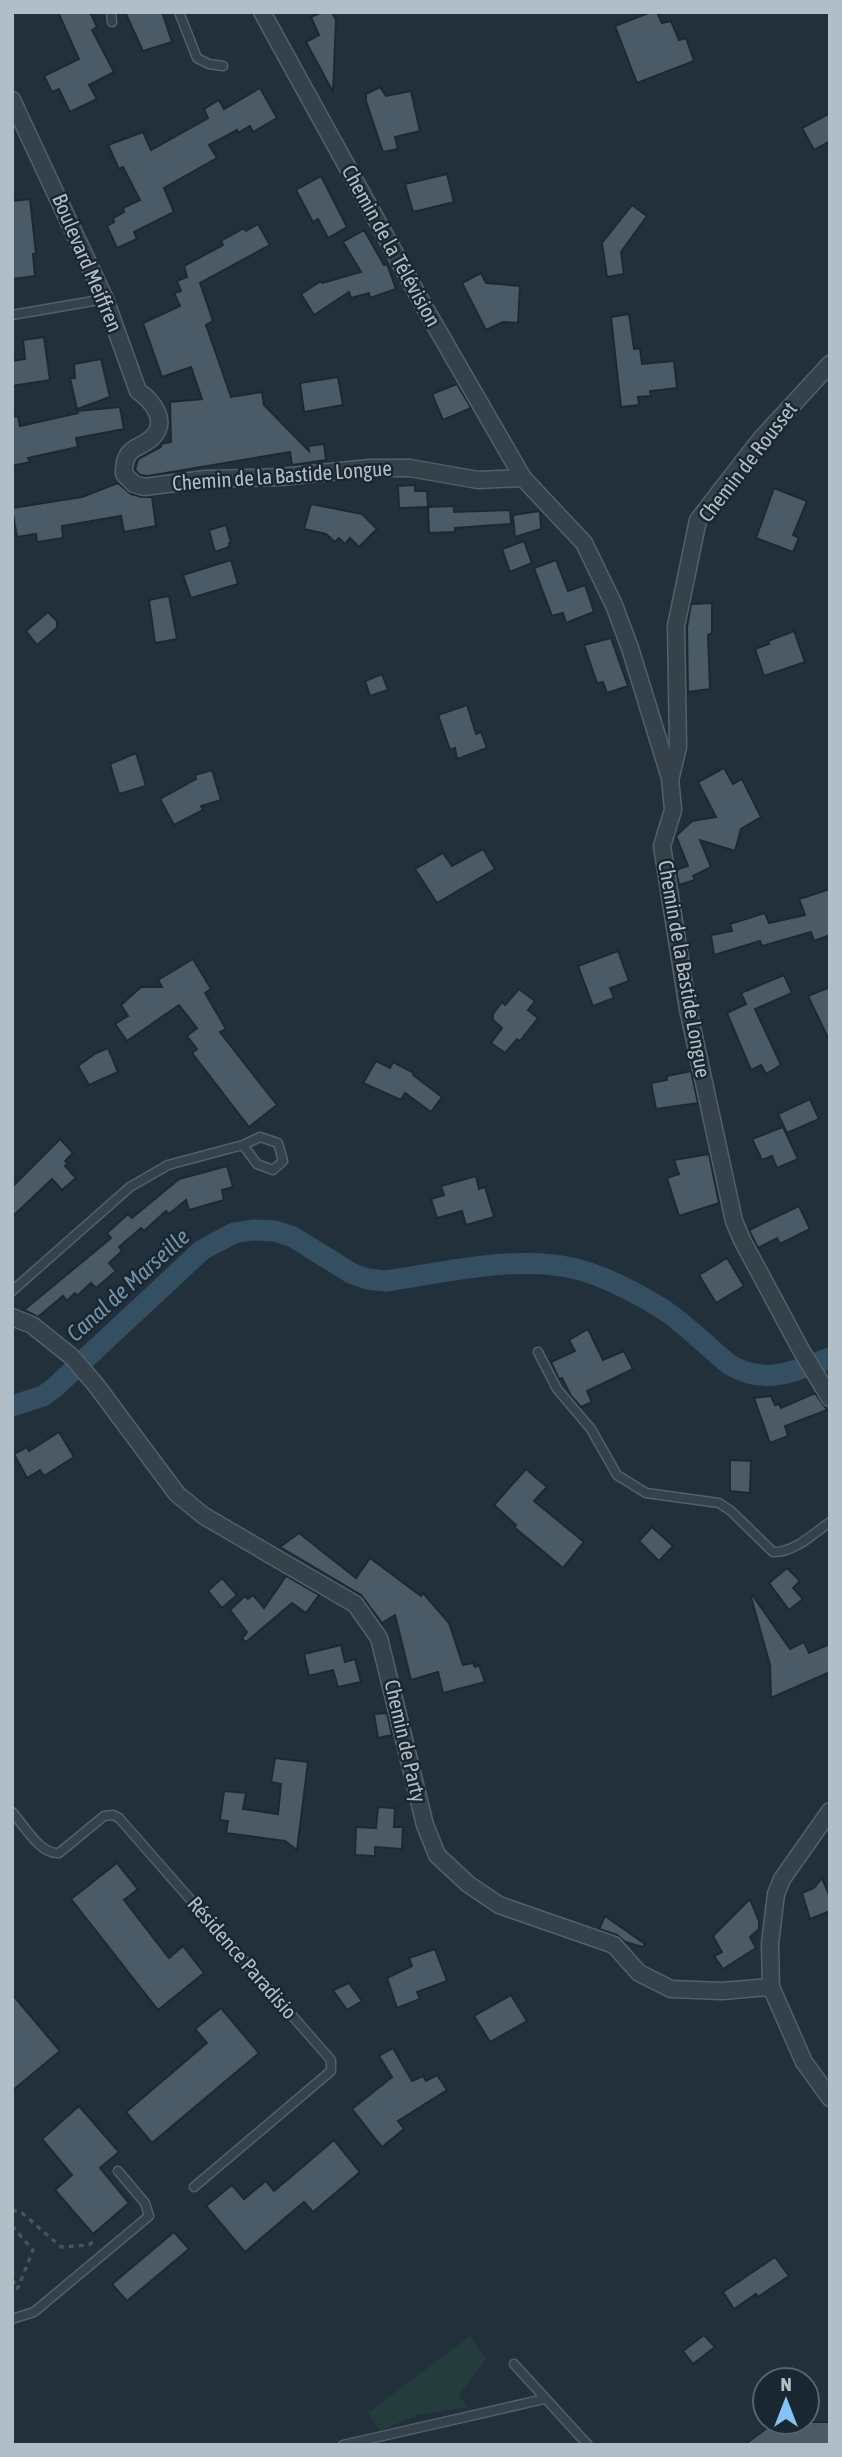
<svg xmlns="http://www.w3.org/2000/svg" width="842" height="2457" font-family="'Asap Condensed',sans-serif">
	<rect width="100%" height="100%" fill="#22303b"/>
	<polygon fill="#243c3b" points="470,2336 486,2359 459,2395 468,2407 417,2415 380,2431 368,2413"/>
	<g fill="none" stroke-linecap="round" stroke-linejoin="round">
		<path stroke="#354f62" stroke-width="21" d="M 12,1406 L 43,1396 L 54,1388 L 202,1250 L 234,1233 L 253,1230 L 275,1231 L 293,1237 L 351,1273 L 367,1279 L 386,1281 C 442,1273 511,1256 567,1267 C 596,1272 625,1287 651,1302 C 680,1318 704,1344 730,1365 C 767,1386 794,1371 830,1358"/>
	</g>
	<g fill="#4a5b67" stroke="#1d2932" stroke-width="2">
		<polygon points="58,12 90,12 97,27 92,30 114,72 89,85 97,99 70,112 59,89 52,92 44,76 79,59"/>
		<polygon points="125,12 162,12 172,42 143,51"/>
		<polygon points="322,12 332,12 336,20 333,92 306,42 319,35 311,17"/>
		<polygon points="651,12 657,12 662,23 671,21 679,40 686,38 694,61 637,83 615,26"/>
		<polygon points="380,87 386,96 411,91 420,131 395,137 398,149 383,152 366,101 366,94"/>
		<polygon points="260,88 277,118 253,132 250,126 238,133 237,130 209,145 217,158 164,188 174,212 134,232 137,239 117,248 107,226 114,222 113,218 124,212 123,208 140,200 123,167 119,169 108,145 143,132 151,150 208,118 204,109 219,100 224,109"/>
		<polygon points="830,113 830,141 814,150 802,128"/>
		<polygon points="447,174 454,202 413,212 405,184"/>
		<polygon points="321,176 347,227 328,238 318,219 313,222 296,190"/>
		<polygon points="30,199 36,254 33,254 35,276 12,279 12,201"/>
		<polygon points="632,205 647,216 621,252 624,274 607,277 602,243"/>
		<polygon points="258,224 270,245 200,283 213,321 206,325 231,397 262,392 264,405 309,451 308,446 324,444 326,460 292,465 290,452 148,476 140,475 135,470 138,459 161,447 161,444 171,442 170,402 202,399 191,367 162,377 143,323 180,306 174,293 181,291 177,281 187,277 184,266 223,245 221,241 244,228 246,231"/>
		<polygon points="364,230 384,265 387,264 396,289 370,298 369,293 351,298 349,292 314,315 301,294 321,281 322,283 361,272 343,242"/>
		<polygon points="481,273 486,283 520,286 518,323 503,322 486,330 462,283"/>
		<polygon points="629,314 634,349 640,348 642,364 674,361 677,388 650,391 651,396 638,397 639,405 621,407 611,317"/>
		<polygon points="44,337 50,380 12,386 12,361 25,359 23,340"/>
		<polygon points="101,359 110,397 77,409 70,378 75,378 74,364"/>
		<polygon points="338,377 343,405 304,412 300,383"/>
		<polygon points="457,384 471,408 443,420 432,394"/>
		<polygon points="120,407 124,429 76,438 78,447 28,458 30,462 12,466 12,417 18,416 20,426 78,413 77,411"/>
		<polygon points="118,483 131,494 142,497 152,497 156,526 124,532 121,516 62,526 63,538 37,542 36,534 17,537 12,508 82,497"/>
		<polygon points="415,485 415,491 427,491 428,507 399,508 398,486"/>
		<polygon points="774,488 807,501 793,535 799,538 793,552 756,538"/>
		<polygon points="311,504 362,514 377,529 359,547 350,538 345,544 339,538 335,542 326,534 304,529"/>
		<polygon points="454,506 454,512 510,510 511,524 455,528 455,532 429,533 428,507"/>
		<polygon points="540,511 541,529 515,537 513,515"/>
		<polygon points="226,525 231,542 229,543 229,547 215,552 209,530"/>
		<polygon points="524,541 532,563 510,572 502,549"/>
		<polygon points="231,560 238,584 191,598 183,575"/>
		<polygon points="556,560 568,591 585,585 594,612 566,623 563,613 552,616 534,568"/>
		<polygon points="169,596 177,639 155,643 149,600"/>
		<polygon points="712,603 712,633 708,635 710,689 688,692 687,627 691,604"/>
		<polygon points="48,612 57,621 57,628 37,645 26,631"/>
		<polygon points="794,631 805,662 764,676 755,649 769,644 768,641"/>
		<polygon points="611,638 628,686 607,693 603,682 597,683 584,645"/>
		<polygon points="382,674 388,690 370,696 365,681"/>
		<polygon points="467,705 476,734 481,732 487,748 457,759 455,748 450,750 438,715"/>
		<polygon points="136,753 146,786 119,794 110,764"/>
		<polygon points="724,768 733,784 742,779 761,817 741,829 735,851 700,840 711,867 693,876 695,880 679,885 676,870 688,866 676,836 692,821 716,817 698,782"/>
		<polygon points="212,770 221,800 201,806 203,810 174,825 160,799 196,779 195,775"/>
		<polygon points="483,849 495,869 437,903 415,869 443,853 452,866"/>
		<polygon points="830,889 830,935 814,941 811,932 762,946 760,941 714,955 711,935 732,931 730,924 765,913 769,923 805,915 799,899"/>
		<polygon points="618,951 629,981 610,988 614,998 593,1006 578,966"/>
		<polygon points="193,959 211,989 205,993 226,1029 220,1032 277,1105 249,1127 192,1053 197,1049 187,1036 197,1028 179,1005 127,1041 115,1024 128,1016 121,1005 141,987 162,987 158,980"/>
		<polygon points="784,975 792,993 755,1009 781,1065 766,1074 761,1065 751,1070 727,1013 746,1004 741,993"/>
		<polygon points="830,987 830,1042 808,996"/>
		<polygon points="519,989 535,1001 528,1010 538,1018 520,1041 517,1039 505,1053 491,1043 502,1028 493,1020 493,1014 502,1002 505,1005"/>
		<polygon points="108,1048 118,1072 89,1085 78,1066 96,1053"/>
		<polygon points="376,1061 390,1068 393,1062 414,1073 413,1075 442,1097 431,1112 405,1093 401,1100 363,1083"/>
		<polygon points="691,1071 698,1103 656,1109 651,1083 667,1080 667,1076"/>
		<polygon points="810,1099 819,1119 787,1133 778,1114"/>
		<polygon points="783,1127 798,1159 777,1168 772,1156 762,1160 752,1139"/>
		<polygon points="60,1139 73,1153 65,1161 68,1163 65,1166 76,1178 62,1190 52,1179 12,1217 12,1187"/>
		<polygon points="709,1154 719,1203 679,1216 667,1178 679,1174 674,1160"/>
		<polygon points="227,1166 233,1187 222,1190 224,1200 189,1210 186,1200 169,1214 166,1211 144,1231 141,1228 119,1247 122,1251 109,1263 116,1271 96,1288 91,1283 77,1296 75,1293 67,1301 63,1296 38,1317 24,1310 111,1238 107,1233 128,1214 132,1218 179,1179"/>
		<polygon points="476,1176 479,1189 485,1187 494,1217 466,1225 462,1211 437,1218 431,1199 444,1195 441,1186"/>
		<polygon points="799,1206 810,1229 780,1244 777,1238 758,1248 749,1230"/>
		<polygon points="727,1258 744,1286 716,1303 699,1275"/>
		<polygon points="588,1329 603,1360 624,1351 633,1369 587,1391 592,1402 581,1407 571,1396 562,1378 559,1379 551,1362 575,1351 569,1340"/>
		<polygon points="815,1393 827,1410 785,1426 788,1436 770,1443 754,1398 771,1396 775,1405 779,1404 781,1408"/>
		<polygon points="59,1432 74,1457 44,1476 40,1470 27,1478 14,1454 27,1447 29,1451"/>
		<polygon points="730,1460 751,1461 750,1493 730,1491"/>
		<polygon points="526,1469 547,1487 534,1501 584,1542 563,1568 514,1527 516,1525 494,1505"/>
		<polygon points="652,1527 673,1546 659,1561 639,1541"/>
		<polygon points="299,1533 356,1578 370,1558 421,1596 423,1593 449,1623 463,1665 473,1663 475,1667 479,1665 485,1682 443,1693 438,1672 411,1680 395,1615 382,1623 361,1595 280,1547"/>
		<polygon points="787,1568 800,1581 793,1588 803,1599 789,1610 769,1583"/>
		<polygon points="286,1576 319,1595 306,1613 292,1603 246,1642 242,1639 247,1632 230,1610 245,1596 248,1599 253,1595 264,1608"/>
		<polygon points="222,1578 237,1595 222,1608 208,1591"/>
		<polygon points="753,1596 790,1649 804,1642 809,1653 830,1644 830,1672 771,1698 770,1665 751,1597"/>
		<polygon points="341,1645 345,1662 355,1659 361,1682 338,1687 333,1670 309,1676 304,1654"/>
		<polygon points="387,1713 392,1735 378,1738 374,1714"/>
		<polygon points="275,1758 308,1762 297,1850 285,1841 226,1833 228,1821 220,1820 224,1791 246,1793 243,1809 278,1814 281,1784 271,1782"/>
		<polygon points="378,1807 395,1808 394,1827 403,1827 402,1849 375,1847 375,1856 355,1855 356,1827 376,1828"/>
		<polygon points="117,1863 138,1889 124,1900 169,1958 183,1946 204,1973 158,2010 71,1899"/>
		<polygon points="822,1878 830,1897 830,1911 810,1919 802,1893 814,1888"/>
		<polygon points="750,1899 759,1921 759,1929 750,1937 756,1948 723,1969 714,1956 722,1952 713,1936"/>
		<polygon points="605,1916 645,1944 643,1947 625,1942 617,1935 599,1929"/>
		<polygon points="435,1949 447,1981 417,1992 420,1999 397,2008 387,1978 412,1966 409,1958"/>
		<polygon points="349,1983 362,2001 347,2010 333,1990"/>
		<polygon points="12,1994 60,2051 12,2091"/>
		<polygon points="511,1995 527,2021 490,2042 474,2016"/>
		<polygon points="221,2008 259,2053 152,2143 126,2112 207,2043 195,2029"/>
		<polygon points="393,2048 412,2081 423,2076 426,2081 437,2075 447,2090 398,2121 404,2129 382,2147 352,2109 392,2077 379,2056"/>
		<polygon points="79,2106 119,2152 100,2168 129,2203 93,2234 55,2190 72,2175 42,2139"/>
		<polygon points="334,2140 360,2172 313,2212 304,2202 245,2252 206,2206 232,2185 244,2199 266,2181 274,2191"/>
		<polygon points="174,2232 189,2249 127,2301 112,2284"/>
		<polygon points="775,2257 789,2276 758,2297 756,2294 734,2309 723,2292"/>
		<polygon points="704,2335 715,2347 693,2364 683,2351"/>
		<polygon points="775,2422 830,2422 830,2445 744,2445"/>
	</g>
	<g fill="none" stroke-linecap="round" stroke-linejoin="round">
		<defs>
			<g id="lane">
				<polyline points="111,12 112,22"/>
				<polyline points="179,12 197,58 209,64 223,66"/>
				<polyline points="12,315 105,299"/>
				<polyline points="12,1291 130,1187 168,1165 243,1145 260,1137 278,1143 283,1161 273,1170 257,1164 243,1145"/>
				<path d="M 538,1352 L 557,1389 L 591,1429 L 617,1475 L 646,1493 L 719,1503 L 731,1511 L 773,1552 C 794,1553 814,1533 830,1522"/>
				<path d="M 12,1812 C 24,1825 40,1855 59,1853 L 104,1816 L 113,1815 L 119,1818 L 331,2060 L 331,2071 L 194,2187"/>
				<polyline points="12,2319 34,2312 149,2216 145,2203 118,2171"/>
				<polyline points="514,2364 588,2445"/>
				<polyline points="343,2445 544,2399"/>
			</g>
			<g id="street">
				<polyline points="262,12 425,308 523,478"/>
				<path d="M 12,100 L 105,299 L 138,391 C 150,399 166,417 156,433 C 144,451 123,442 124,474 L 134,484 L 144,487 L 206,479 L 281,477 L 369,468 L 410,468 L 478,480 L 523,478 L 584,543 L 614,605 L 630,648 L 670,778 L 673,810 L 662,846 L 688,1009 L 734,1221 L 742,1240 L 801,1350 L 830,1398"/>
				<polyline points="671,776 678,747 676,626 698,520 760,440 830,364"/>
				<polyline points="12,1317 32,1325 72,1357 96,1385 177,1494 204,1516 355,1604 379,1638 425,1825 437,1855 468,1884 499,1905 614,1945 639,1973 671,1989 722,1991 771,1987"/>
				<polyline points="830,1811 782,1879 776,1894 770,1944 771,1987 804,2062 830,2098"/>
			</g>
		</defs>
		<use href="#lane" stroke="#546069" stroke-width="11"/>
		<use href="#street" stroke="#546069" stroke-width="19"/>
		<g stroke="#425857" stroke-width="3.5" stroke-dasharray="5 5" stroke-linecap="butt">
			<polyline points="12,2210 22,2213 61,2247 89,2245 96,2239"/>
			<polyline points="12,2226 33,2250 18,2288 14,2288 12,2264"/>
		</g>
		<use href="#lane" stroke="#36424b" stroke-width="8"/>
		<use href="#street" stroke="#36424b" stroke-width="16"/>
	</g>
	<g text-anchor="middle" stroke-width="5" stroke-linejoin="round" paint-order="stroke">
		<g font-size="21" fill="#b1bdc7" stroke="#1b2730">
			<text transform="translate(391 246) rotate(61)" y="7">Chemin de la Télévision</text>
			<text transform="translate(87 263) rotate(67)" y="7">Boulevard Meiffren</text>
			<text transform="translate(748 462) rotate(-52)" y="7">Chemin de Rousset</text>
			<text transform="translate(282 476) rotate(-4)" y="7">Chemin de la Bastide Longue</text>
			<text transform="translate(684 969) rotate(80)" y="7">Chemin de la Bastide Longue</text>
			<text transform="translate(405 1741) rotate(77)" y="7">Chemin de Party</text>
			<text transform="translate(242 1958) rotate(49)" y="7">Résidence Paradisio</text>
		</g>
		<g font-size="23" font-style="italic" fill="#7093aa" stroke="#1b2730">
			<text transform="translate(128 1285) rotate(-42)" y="8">Canal de Marseille</text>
		</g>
	</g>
	<rect width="842" height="2457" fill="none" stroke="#b1bdc7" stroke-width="28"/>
	<g transform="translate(786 2401)"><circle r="33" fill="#1b2730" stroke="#57636c" stroke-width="2"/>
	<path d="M0-5L12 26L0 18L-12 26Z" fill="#84c3f8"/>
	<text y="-10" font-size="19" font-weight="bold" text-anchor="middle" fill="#b1bdc7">N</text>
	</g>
</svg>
